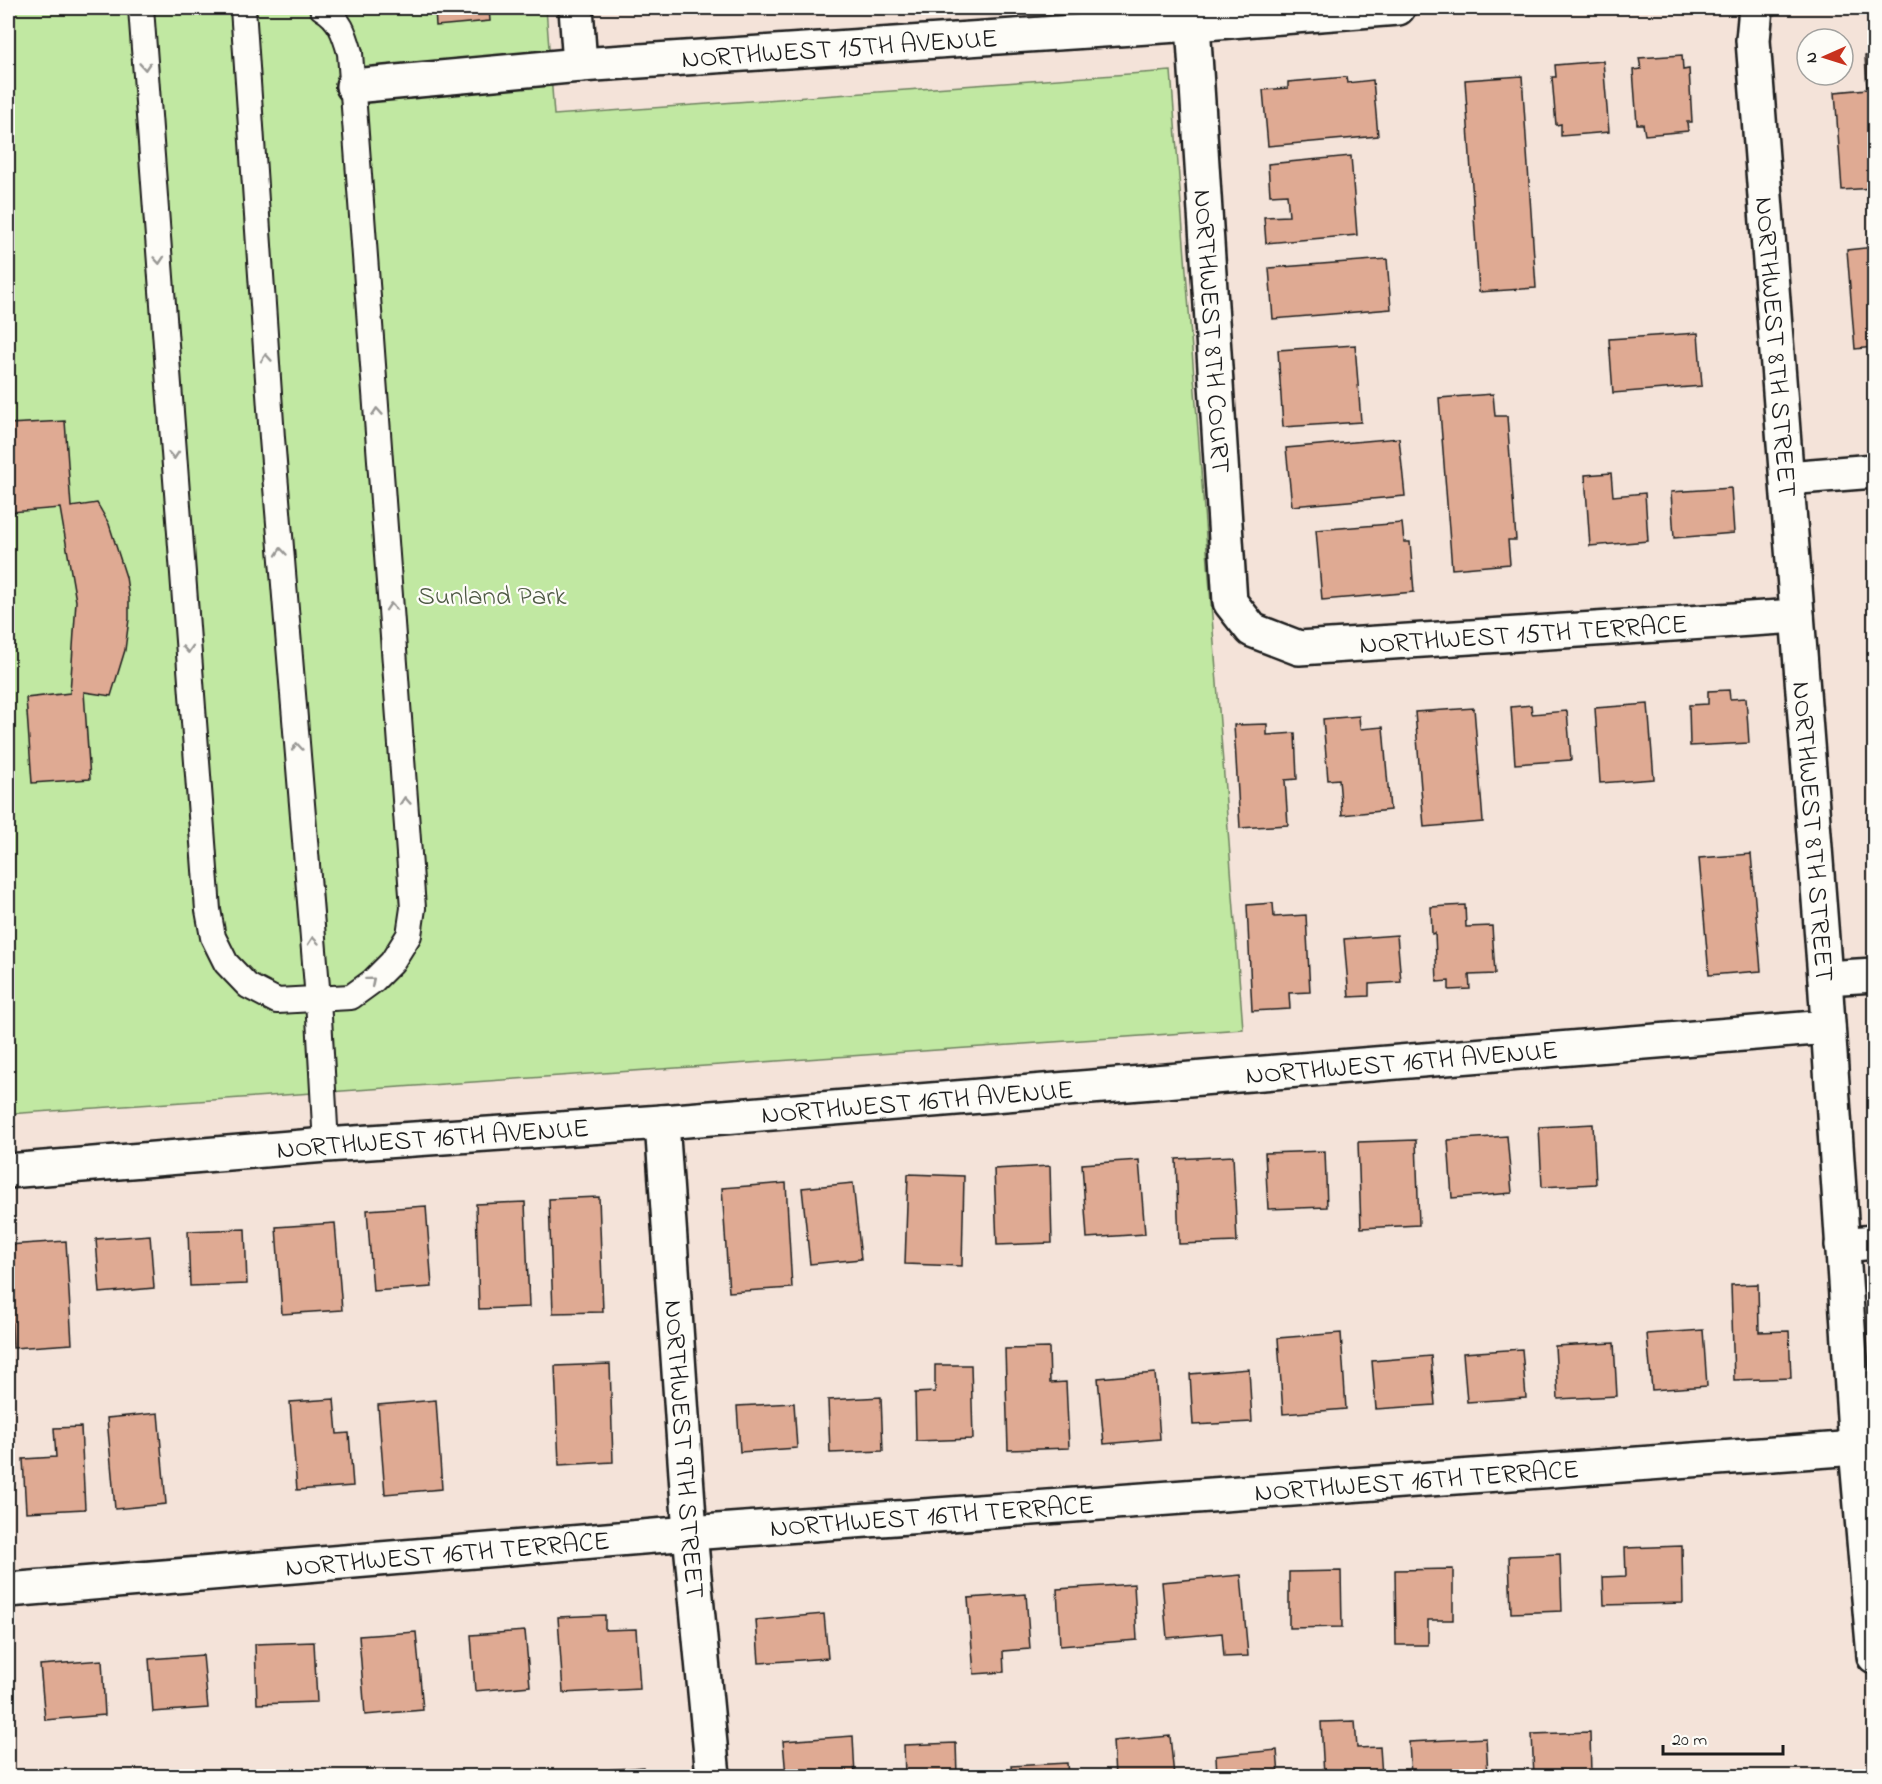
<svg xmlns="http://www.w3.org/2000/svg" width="1882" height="1784" font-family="'Indie Flower',sans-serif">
	<rect width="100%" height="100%" fill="#f4e3d9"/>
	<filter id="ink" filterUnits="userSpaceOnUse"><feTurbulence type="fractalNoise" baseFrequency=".0167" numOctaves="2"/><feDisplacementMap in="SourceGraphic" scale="12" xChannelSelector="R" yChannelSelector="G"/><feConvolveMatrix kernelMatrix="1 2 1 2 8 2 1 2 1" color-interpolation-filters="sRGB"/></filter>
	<g filter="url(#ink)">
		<polygon fill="#c1e8a2" stroke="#6e825f" stroke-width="1.5" points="8,8 546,8 554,115 1171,71 1243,1029 8,1114"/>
		<g fill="#dfaa93" stroke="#1c1c1c" stroke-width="1.5">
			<polygon points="435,8 489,8 490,21 436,26"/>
			<polygon points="1682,55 1683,70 1689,69 1692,122 1687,122 1688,131 1645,135 1643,124 1637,124 1633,70 1641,69 1639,58"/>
			<polygon points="1865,56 1874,56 1874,188 1842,190 1835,92 1867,89"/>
			<polygon points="1603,61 1609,132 1561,136 1561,124 1556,125 1552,77 1556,77 1555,65"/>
			<polygon points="1522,76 1536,288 1479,292 1465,80"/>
			<polygon points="1346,77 1347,83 1373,80 1378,136 1268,146 1263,90 1288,88 1288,82"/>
			<polygon points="1351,156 1357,235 1266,243 1264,217 1289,216 1287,194 1270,195 1268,164"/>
			<polygon points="1874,247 1874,347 1855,349 1847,250"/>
			<polygon points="1387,259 1391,309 1273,319 1269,268"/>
			<polygon points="1698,333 1702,386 1613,393 1609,339"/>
			<polygon points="1355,345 1361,422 1283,427 1278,350"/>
			<polygon points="1493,394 1495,416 1507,416 1516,540 1508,540 1510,564 1452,569 1439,398"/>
			<polygon points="65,421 71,507 97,503 109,524 126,577 129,598 129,619 125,650 111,696 84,692 90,779 32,783 26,698 70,693 76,601 60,508 11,512 8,424"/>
			<polygon points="1399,438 1405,496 1292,506 1286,448"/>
			<polygon points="1611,473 1613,496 1645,493 1648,541 1590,546 1585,475"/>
			<polygon points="1731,488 1734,533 1674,538 1671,492"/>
			<polygon points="1402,523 1404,542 1410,542 1414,592 1322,600 1316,530"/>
			<polygon points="1729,690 1730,699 1746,698 1749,743 1690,746 1689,705 1708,704 1708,691"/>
			<polygon points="1648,704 1654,779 1600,783 1595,708"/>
			<polygon points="1531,705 1532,714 1567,711 1571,760 1515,764 1511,707"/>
			<polygon points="1474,708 1483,822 1424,827 1415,712"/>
			<polygon points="1359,716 1360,729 1383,727 1390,810 1342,815 1339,779 1328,780 1323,719"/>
			<polygon points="1267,724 1267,735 1295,733 1297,779 1285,780 1288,825 1240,828 1234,725"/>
			<polygon points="1751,854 1761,971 1709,975 1699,858"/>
			<polygon points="1273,903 1274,917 1306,915 1310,992 1289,993 1290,1009 1252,1011 1247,905"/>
			<polygon points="1465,905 1466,927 1492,926 1495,974 1469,975 1470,989 1449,990 1449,981 1437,982 1435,933 1432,934 1431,907"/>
			<polygon points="1397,935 1401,982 1369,984 1369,996 1349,997 1344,939"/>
			<polygon points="1593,1124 1596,1184 1542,1187 1539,1127"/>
			<polygon points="1507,1136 1512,1193 1452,1198 1448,1140"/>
			<polygon points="1416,1140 1419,1225 1361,1228 1358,1142"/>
			<polygon points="1325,1151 1327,1207 1268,1209 1265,1153"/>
			<polygon points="1233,1156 1237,1242 1179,1244 1176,1159"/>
			<polygon points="1139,1160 1145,1234 1087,1238 1082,1164"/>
			<polygon points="1050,1166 1052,1243 997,1245 994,1169"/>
			<polygon points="908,1174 964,1176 962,1266 905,1264"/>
			<polygon points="786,1183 792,1288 729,1292 722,1188"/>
			<polygon points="853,1183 861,1259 810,1264 802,1188"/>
			<polygon points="599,1197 603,1312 553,1313 549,1199"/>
			<polygon points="525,1202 529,1307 479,1309 476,1204"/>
			<polygon points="426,1206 432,1287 373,1291 367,1210"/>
			<polygon points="335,1223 342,1310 282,1314 276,1227"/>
			<polygon points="245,1229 247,1284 190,1286 188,1231"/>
			<polygon points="150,1235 154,1288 100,1293 96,1239"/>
			<polygon points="66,1241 72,1344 13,1348 8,1245"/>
			<polygon points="1758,1284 1759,1332 1789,1331 1791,1378 1734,1380 1731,1285"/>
			<polygon points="1703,1330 1707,1386 1652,1390 1647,1334"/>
			<polygon points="1341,1333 1346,1409 1283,1414 1278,1338"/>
			<polygon points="1614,1343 1617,1396 1558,1399 1555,1346"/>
			<polygon points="1049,1348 1050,1383 1066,1382 1069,1448 1008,1450 1005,1349"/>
			<polygon points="1522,1349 1526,1398 1467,1402 1463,1353"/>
			<polygon points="1431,1356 1435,1405 1376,1409 1372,1361"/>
			<polygon points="610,1364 613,1462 559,1465 555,1366"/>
			<polygon points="935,1365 971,1365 973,1439 916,1441 915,1393 935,1392"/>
			<polygon points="1249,1369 1252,1422 1193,1425 1190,1374"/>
			<polygon points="1155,1373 1160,1439 1104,1444 1098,1378"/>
			<polygon points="881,1397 883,1451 830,1453 828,1400"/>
			<polygon points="334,1399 337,1434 349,1433 353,1486 297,1490 290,1402"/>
			<polygon points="436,1400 442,1489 385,1494 378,1405"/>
			<polygon points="794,1403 797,1448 740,1452 737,1406"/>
			<polygon points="158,1413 166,1504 115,1509 107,1418"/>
			<polygon points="81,1427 85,1509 26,1512 23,1459 56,1457 54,1428"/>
			<polygon points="1682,1546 1683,1603 1604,1605 1603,1577 1626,1576 1625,1548"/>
			<polygon points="1560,1554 1562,1611 1511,1613 1509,1556"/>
			<polygon points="1453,1569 1453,1620 1428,1620 1428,1645 1396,1645 1395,1570"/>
			<polygon points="1341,1571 1342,1627 1289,1628 1289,1572"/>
			<polygon points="1241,1575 1248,1656 1224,1657 1222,1633 1167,1638 1162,1582"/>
			<polygon points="1134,1584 1137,1640 1060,1646 1057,1589"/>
			<polygon points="1026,1594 1030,1649 1003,1651 1004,1672 974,1674 968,1598"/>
			<polygon points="824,1614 828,1658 759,1663 756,1620"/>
			<polygon points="605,1615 605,1630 636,1629 640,1689 563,1693 558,1617"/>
			<polygon points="525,1631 530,1686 475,1691 471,1635"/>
			<polygon points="416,1632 423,1710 365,1715 359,1636"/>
			<polygon points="314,1642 317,1702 257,1704 255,1644"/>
			<polygon points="203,1655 208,1708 153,1712 149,1659"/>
			<polygon points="102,1660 105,1715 45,1720 40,1665"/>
			<polygon points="1355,1721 1357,1748 1380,1747 1382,1776 1324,1776 1321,1722"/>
			<polygon points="1590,1732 1591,1776 1534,1776 1532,1734"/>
			<polygon points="853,1736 855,1776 786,1776 783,1741"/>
			<polygon points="1170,1736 1174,1776 1115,1776 1113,1741"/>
			<polygon points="1486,1738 1488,1776 1411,1776 1409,1742"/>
			<polygon points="956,1743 957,1776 905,1776 904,1745"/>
			<polygon points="1277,1750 1279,1776 1217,1776 1216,1756"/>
			<polygon points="1067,1763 1068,1776 1012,1776 1011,1766"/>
			<polygon points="643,1767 643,1776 555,1776 555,1774"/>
		</g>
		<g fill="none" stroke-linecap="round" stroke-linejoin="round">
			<defs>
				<g id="lane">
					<path d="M 141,8 L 208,910 L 213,937 L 226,963 L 248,986 L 277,1001 L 351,997 L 373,981 L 392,962 L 409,935 L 413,908 L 350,53 C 345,35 340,18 322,8"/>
					<polyline points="243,8 272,438 318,999 326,1145"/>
				</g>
				<g id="street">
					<polyline points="576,8 580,65"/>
					<path id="s1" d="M 1756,8 L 1753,40 L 1825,978 L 1856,1448 L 1874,1656"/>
					<path id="s2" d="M 1193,24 L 1230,602 L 1252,630 L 1299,648 L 1797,616"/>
					<path id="s3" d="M 353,86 L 580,65 L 1193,24 L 1398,8"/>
					<polyline points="1787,478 1874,471"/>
					<polyline points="1825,978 1874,975"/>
					<path id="s4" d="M 662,1122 L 690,1533 L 713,1776"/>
					<path id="s5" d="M 8,1171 L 326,1145 L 662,1122 L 1828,1027"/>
					<polyline points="1842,1245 1874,1242"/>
					<path id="s6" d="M 8,1590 L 690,1533 L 1856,1448"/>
				</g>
			</defs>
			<use href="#lane" stroke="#1c1c1c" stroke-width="28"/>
			<use href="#street" stroke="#1c1c1c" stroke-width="38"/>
			<use href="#lane" stroke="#fdfcf7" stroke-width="24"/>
			<use href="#street" stroke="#fdfcf7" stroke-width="33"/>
		</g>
		<defs><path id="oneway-chevron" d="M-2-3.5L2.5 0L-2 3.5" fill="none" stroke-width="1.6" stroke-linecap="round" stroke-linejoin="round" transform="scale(1.5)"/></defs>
		<g stroke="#989794">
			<use href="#oneway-chevron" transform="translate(145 66) rotate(86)"/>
			<use href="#oneway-chevron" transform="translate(159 260) rotate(86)"/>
			<use href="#oneway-chevron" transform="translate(266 358) rotate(-94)"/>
			<use href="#oneway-chevron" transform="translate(377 412) rotate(-94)"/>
			<use href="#oneway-chevron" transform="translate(174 455) rotate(86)"/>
			<use href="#oneway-chevron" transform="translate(281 552) rotate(-95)"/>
			<use href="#oneway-chevron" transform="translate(391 607) rotate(-94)"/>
			<use href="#oneway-chevron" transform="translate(188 649) rotate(86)"/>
			<use href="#oneway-chevron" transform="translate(297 747) rotate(-95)"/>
			<use href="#oneway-chevron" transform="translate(405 801) rotate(-94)"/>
			<use href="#oneway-chevron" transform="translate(313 941) rotate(-95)"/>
			<use href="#oneway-chevron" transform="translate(371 981) rotate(-40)"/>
		</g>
	</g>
	<g text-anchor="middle" stroke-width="4.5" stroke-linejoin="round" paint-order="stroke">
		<g font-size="27" fill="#1c1c1c" stroke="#fdfcf7">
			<text dy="9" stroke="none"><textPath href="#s3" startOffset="488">NORTHWEST 15TH AVENUE</textPath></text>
			<text dy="9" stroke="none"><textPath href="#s2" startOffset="308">NORTHWEST 8TH COURT</textPath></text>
			<text dy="9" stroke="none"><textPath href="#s1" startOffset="340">NORTHWEST 8TH STREET</textPath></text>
			<text dy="9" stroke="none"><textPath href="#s2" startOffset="890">NORTHWEST 15TH TERRACE</textPath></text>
			<text dy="9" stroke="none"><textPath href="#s1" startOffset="826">NORTHWEST 8TH STREET</textPath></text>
			<text dy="9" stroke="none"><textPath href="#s5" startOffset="1398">NORTHWEST 16TH AVENUE</textPath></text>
			<text dy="9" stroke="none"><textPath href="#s5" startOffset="912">NORTHWEST 16TH AVENUE</textPath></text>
			<text dy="9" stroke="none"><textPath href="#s5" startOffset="426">NORTHWEST 16TH AVENUE</textPath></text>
			<text dy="9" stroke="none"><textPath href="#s4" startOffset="328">NORTHWEST 9TH STREET</textPath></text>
			<text dy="9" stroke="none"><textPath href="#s6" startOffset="1413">NORTHWEST 16TH TERRACE</textPath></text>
			<text dy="9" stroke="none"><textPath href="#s6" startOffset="927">NORTHWEST 16TH TERRACE</textPath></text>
			<text dy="9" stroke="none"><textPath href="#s6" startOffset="441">NORTHWEST 16TH TERRACE</textPath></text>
		</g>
		<g font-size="27" fill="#4e5944" stroke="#fdfcf7">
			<text x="492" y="604">Sunland Park</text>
		</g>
	</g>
	<rect width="1882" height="1784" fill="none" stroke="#fdfcf7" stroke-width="30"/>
	<rect x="15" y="15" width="1852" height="1754" fill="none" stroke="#1c1c1c" stroke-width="2" filter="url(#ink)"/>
	<g transform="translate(1825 57) rotate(267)"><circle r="28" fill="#fdfcf7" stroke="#a3a29f" stroke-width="1.5"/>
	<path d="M0-4.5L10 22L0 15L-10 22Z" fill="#c8321e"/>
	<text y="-9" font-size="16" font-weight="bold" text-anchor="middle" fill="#1c1c1c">N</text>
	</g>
	<path d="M1663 1745v9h120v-9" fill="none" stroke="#1c1c1c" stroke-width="3"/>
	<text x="1672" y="1745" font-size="18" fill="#1c1c1c" stroke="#fdfcf7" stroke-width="4.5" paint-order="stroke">20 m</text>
</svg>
